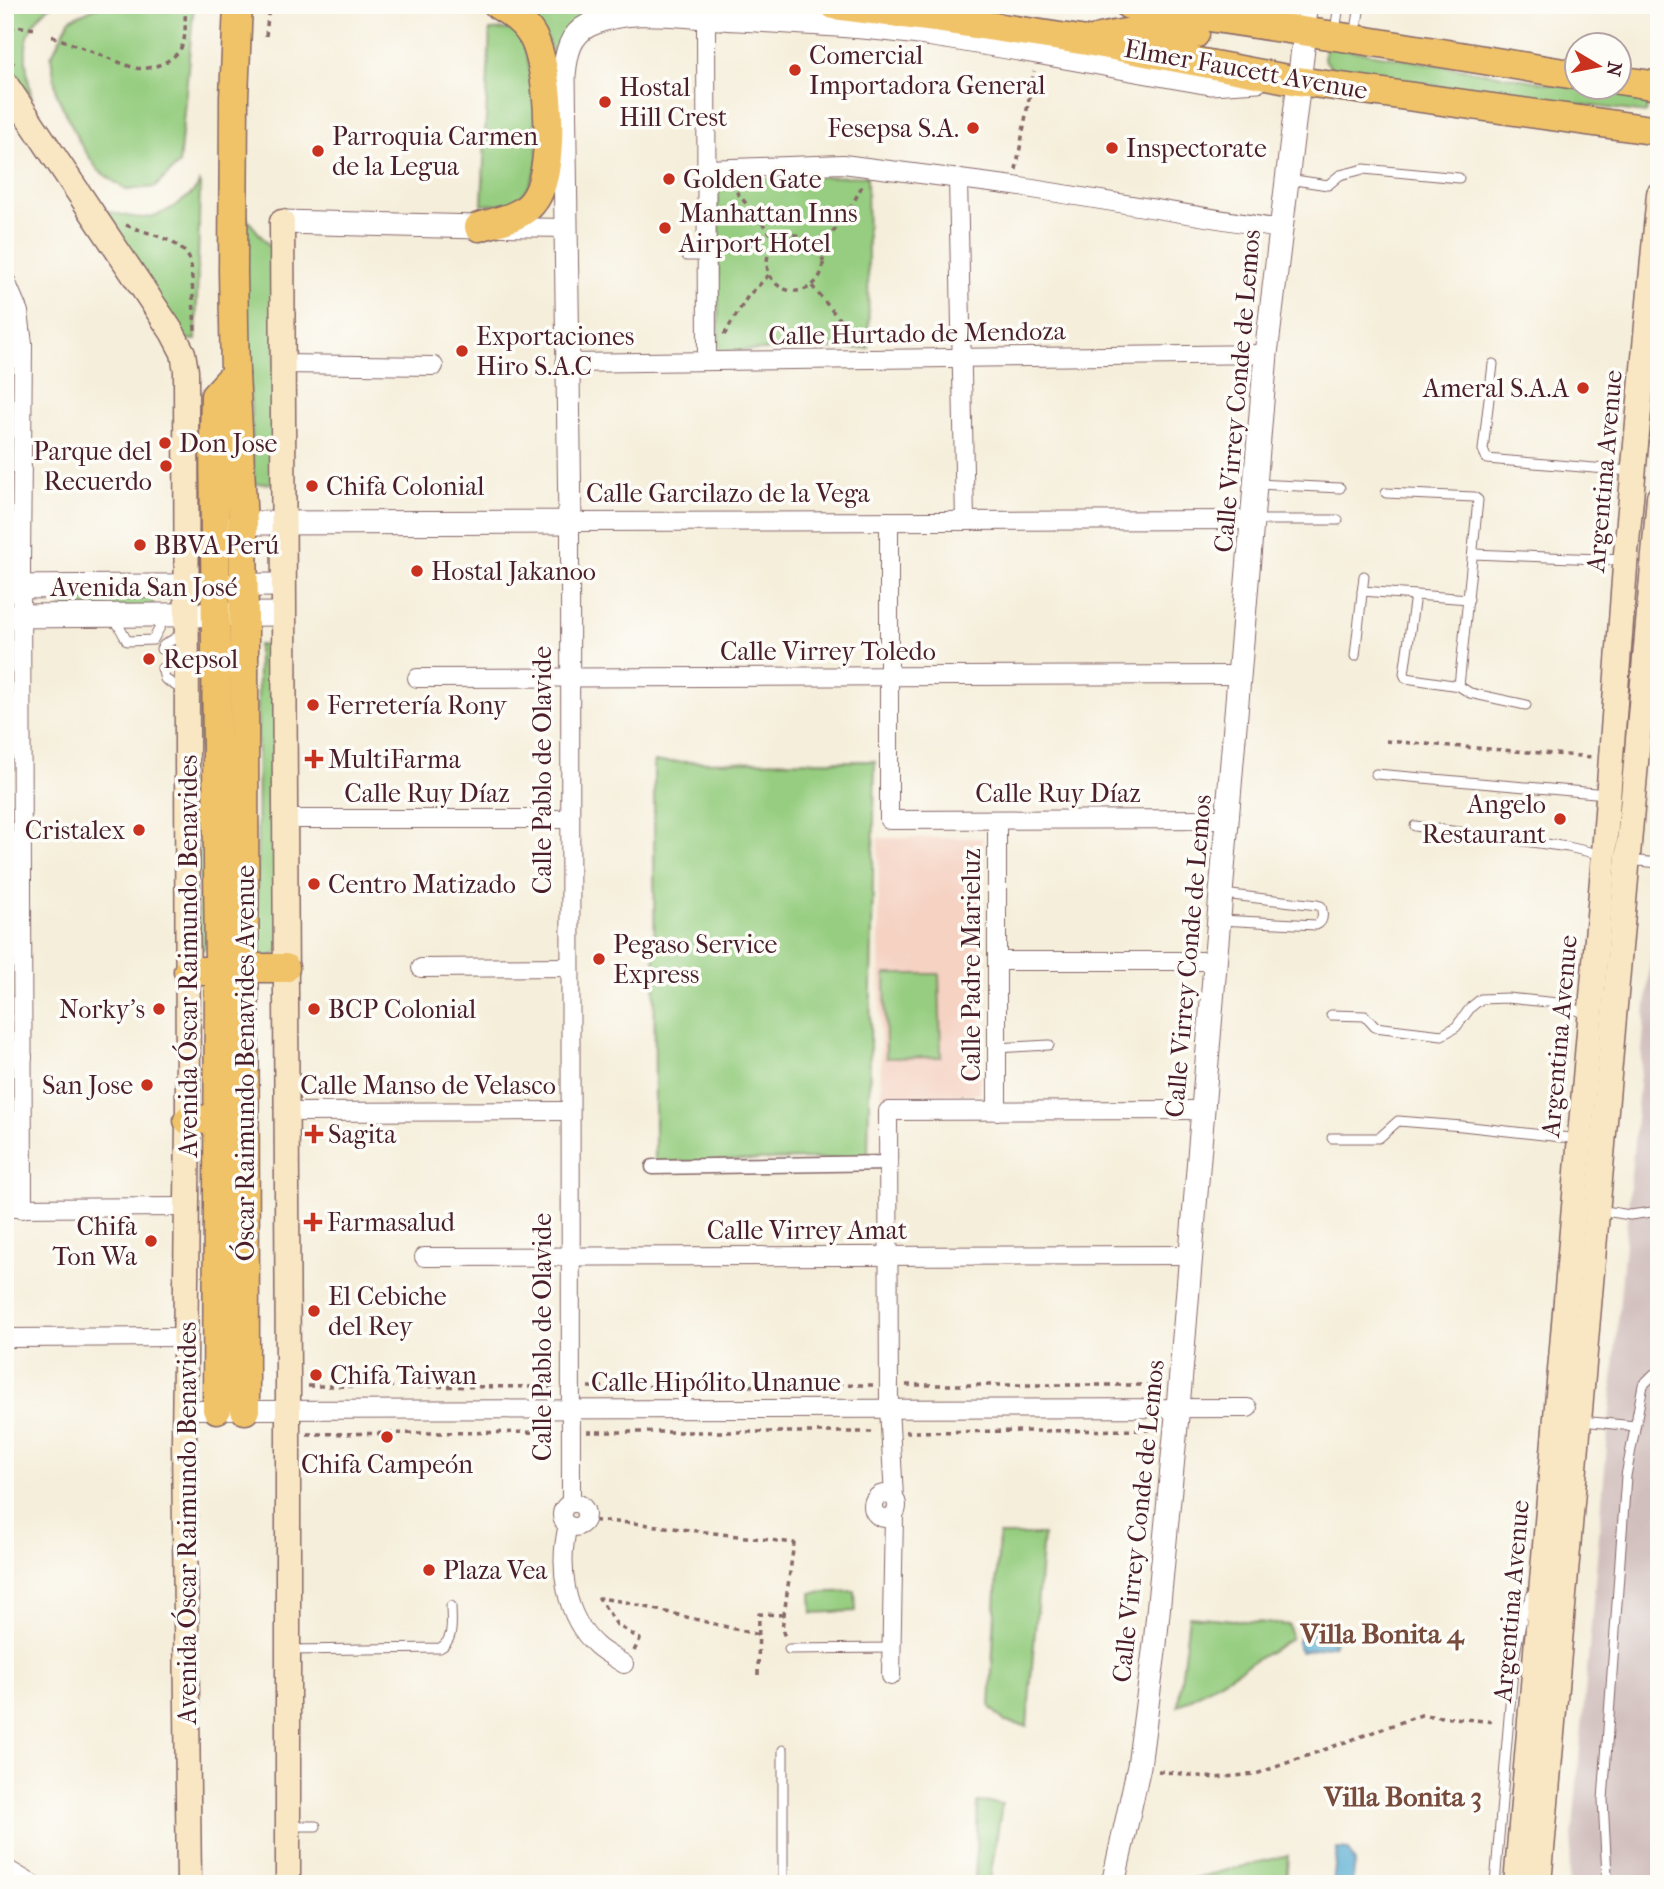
<svg xmlns="http://www.w3.org/2000/svg" width="1664" height="1889" font-family="'IM FELL French Canon',serif">
	<rect width="100%" height="100%" fill="#fdfcf7"/>
	<filter id="ink" filterUnits="userSpaceOnUse"><feTurbulence type="fractalNoise" baseFrequency=".0143" numOctaves="2"/><feDisplacementMap in="SourceGraphic" scale="14" xChannelSelector="R" yChannelSelector="G"/><feConvolveMatrix kernelMatrix="1 2 1 2 8 2 1 2 1" color-interpolation-filters="sRGB"/></filter>
	<filter id="wash" filterUnits="userSpaceOnUse"><feTurbulence type="fractalNoise" baseFrequency=".00686" numOctaves="4" result="noise"/><feDisplacementMap in="SourceGraphic" scale="28" xChannelSelector="R" yChannelSelector="G"/><feGaussianBlur stdDeviation="1.57" result="paint"/><feColorMatrix in="noise" values="0 0 0 0 0 0 0 0 0 0 0 0 0 0 0 0 0 1.4 0 .05"/><feComposite in="paint" operator="in"/></filter>
	<g filter="url(#wash)">
		<rect width="100%" height="100%" fill="#f5eeda"/>
		<polygon fill="#f5d2c2" points="878,838 982,838 980,1094 881,1095"/>
		<polygon fill="#d1bfbd" points="1659,860 1659,1884 1568,1884"/>
		<g fill="#96cd80" stroke="#707656" stroke-width="2">
			<path d="M 5,5 L 52,5 C 15,32 26,62 32,101 L 5,56 Z"/>
			<polygon points="194,5 179,164 155,187 126,190 98,170 80,143 57,95 51,57 70,19 99,6"/>
			<polygon points="515,5 638,7 592,21 556,60 545,35"/>
			<path d="M 490,30 C 497,30 510,28 516,32 C 533,45 536,137 538,160 C 536,174 526,198 511,203 C 503,205 491,204 482,205 Z"/>
			<polygon points="1326,46 1576,88 1594,88 1645,96 1648,103 1646,113 1336,73 1324,59"/>
			<polygon points="867,176 869,348 719,351 717,179"/>
			<path d="M 200,181 L 196,340 L 183,339 L 107,211 C 142,220 152,223 182,201 C 191,195 196,191 200,181 Z"/>
			<polygon points="241,187 247,219 276,254 274,483 254,484"/>
			<polygon points="62,592 153,593 153,608 61,607"/>
			<polygon points="211,645 205,949 198,950 199,648"/>
			<polygon points="258,645 277,647 280,949 271,958 260,957 257,946"/>
			<polygon points="875,761 868,1158 655,1162 654,762"/>
			<polygon points="885,974 939,974 941,1057 886,1058"/>
			<polygon points="999,1535 1043,1535 1027,1726 1005,1722 990,1707"/>
			<polygon points="855,1591 856,1611 812,1613 811,1593"/>
			<polygon points="1189,1616 1289,1625 1291,1639 1178,1706"/>
			<polygon points="978,1802 1002,1804 989,1884 975,1884"/>
			<polygon points="1288,1855 1286,1884 1171,1884"/>
		</g>
		<g fill="#55abd1" stroke="#50657e" stroke-width="2">
			<polygon points="1303,1626 1336,1630 1334,1645 1301,1652 1297,1644"/>
			<polygon points="1337,1849 1349,1850 1355,1863 1352,1884 1333,1882"/>
		</g>
	</g>
	<g filter="url(#ink)">
		<g fill="none" stroke-linecap="round" stroke-linejoin="round">
			<defs>
				<g id="service">
					<polyline points="1335,31 1339,5"/>
					<polyline points="1355,37 1360,5"/>
					<polyline points="1288,179 1328,185 1340,175 1364,169 1459,178"/>
					<polyline points="687,256 707,256"/>
					<polyline points="1493,364 1483,450 1487,459 1630,471"/>
					<polyline points="1258,484 1340,488"/>
					<polyline points="1386,493 1474,497 1478,500 1459,686"/>
					<polyline points="1252,520 1338,520"/>
					<polyline points="1473,554 1625,560"/>
					<polyline points="1362,591 1469,599"/>
					<polyline points="1415,595 1404,674 1406,678 1459,686 1470,693 1526,705"/>
					<polyline points="114,617 127,641 153,640 166,616"/>
					<polyline points="161,649 164,645 182,634"/>
					<polyline points="1355,656 1364,576"/>
					<polyline points="162,668 165,679 184,691"/>
					<polyline points="1376,774 1607,794"/>
					<polyline points="1415,826 1568,847 1603,855"/>
					<polyline points="1629,860 1659,863"/>
					<path d="M 1220,920 L 1316,925 C 1324,922 1323,913 1321,906 L 1317,905 L 1223,894"/>
					<polyline points="1331,1015 1365,1016 1375,1027 1442,1035 1456,1027 1471,1007 1481,999 1507,998 1558,1003 1587,1014"/>
					<polyline points="997,1048 1049,1045"/>
					<polyline points="1332,1138 1379,1138 1398,1121 1462,1126 1579,1139"/>
					<polyline points="1599,1210 1630,1215 1659,1211"/>
					<polyline points="1581,1421 1635,1426"/>
					<polyline points="789,1649 892,1648"/>
					<path d="M 290,1650 L 440,1648 C 455,1640 451,1620 451,1606"/>
					<polyline points="783,1750 783,1884"/>
					<polyline points="290,1826 316,1826"/>
					<polyline points="1495,1884 1514,1658 1523,1613 1533,1592"/>
					<polyline points="1609,1884 1607,1876 1603,1800 1626,1476 1643,1385 1654,1374 1659,1373"/>
				</g>
				<polyline id="pedestrian" points="653,1167 889,1163"/>
				<g id="minor">
					<polyline points="706,18 707,361"/>
					<polyline points="1305,32 1308,5"/>
					<polyline points="707,169 843,164 1014,186 1280,229"/>
					<polyline points="958,178 965,521"/>
					<polyline points="501,227 567,228"/>
					<polyline points="5,279 19,312 23,344 21,565 23,1209"/>
					<polyline points="568,363 1266,354"/>
					<polyline points="282,364 434,366"/>
					<polyline points="889,521 889,820 1227,819"/>
					<polyline points="417,678 1239,675"/>
					<polyline points="284,819 570,819"/>
					<polyline points="997,820 997,1111"/>
					<polyline points="997,961 1215,961"/>
					<polyline points="421,968 570,967"/>
					<polyline points="5,1058 23,1057"/>
					<polyline points="286,1112 570,1111"/>
					<polyline points="5,1208 188,1207"/>
					<polyline points="424,1257 1191,1255"/>
					<polyline points="5,1338 186,1337"/>
					<polyline points="185,1410 1248,1408"/>
					<circle cx="885" cy="1506" r="12"/>
					<polyline points="894,1497 889,1408 888,1111 1203,1110"/>
					<polyline points="571,1503 570,522 1252,520"/>
					<circle cx="574" cy="1515" r="12"/>
					<path d="M 568,1525 C 558,1565 564,1617 597,1646 C 605,1653 615,1658 624,1664"/>
					<polyline points="891,1676 894,1515"/>
					<polyline points="5,1868 32,1884"/>
				</g>
				<g id="tertiary">
					<polyline points="282,222 479,227"/>
					<path d="M 230,529 L 243,523 L 260,523 L 570,522 L 564,75 C 566,55 569,35 589,25 C 628,6 678,16 720,18 C 791,22 863,25 933,35 C 1026,49 1118,67 1211,83 L 1258,80"/>
					<polyline points="5,587 282,585"/>
					<polyline points="5,616 283,614"/>
					<polyline points="1113,1884 1139,1766 1155,1644 1180,1385 1266,354 1305,32"/>
				</g>
				<g id="secondary">
					<polyline points="1264,5 1280,13 1295,31"/>
					<polyline points="5,83 172,332 183,353 186,371 188,1120 184,1441 189,1884"/>
					<polyline points="282,222 288,1380 288,1884"/>
					<polyline points="1516,1884 1602,880 1626,553 1659,194"/>
					<polyline points="1539,1884 1659,497"/>
				</g>
				<g id="primary">
					<polyline points="238,5 234,97 233,272 235,374 243,523 244,614 245,1410"/>
					<polyline points="834,5 935,18 1087,41 1298,81 1659,131"/>
					<polyline points="1129,5 1355,39 1576,75"/>
					<path d="M 1100,38 C 1135,30 1160,28 1195,34"/>
					<polyline points="1618,80 1659,86"/>
					<path d="M 479,227 C 497,221 520,218 532,203 C 557,175 550,69 533,37 C 525,23 512,13 498,5"/>
					<polyline points="244,968 285,968"/>
					<polyline points="188,971 219,971"/>
					<polyline points="188,1120 219,1119"/>
					<polyline points="217,1409 219,971 214,436 215,396 235,374"/>
				</g>
			</defs>
			<use href="#service" stroke="#866768" stroke-width="11"/>
			<use href="#pedestrian" stroke="#866768" stroke-width="17"/>
			<use href="#minor" stroke="#866768" stroke-width="20"/>
			<use href="#tertiary" stroke="#866768" stroke-width="25"/>
			<use href="#secondary" stroke="#866768" stroke-width="27"/>
			<use href="#primary" stroke="#866768" stroke-width="31"/>
			<g stroke="#866768" stroke-width="3.5" stroke-dasharray="5 5" stroke-linecap="butt">
				<path d="M 52,36 L 134,68 C 152,71 180,60 184,40 C 186,29 185,16 185,5"/>
				<polyline points="266,36 269,5"/>
				<polyline points="5,38 9,31 15,26 36,29"/>
				<polyline points="5,52 14,65"/>
				<polyline points="480,137 516,139"/>
				<polyline points="1016,170 1034,71"/>
				<polyline points="730,184 776,240"/>
				<path d="M 126,225 C 147,234 184,239 191,263 L 195,330"/>
				<circle cx="795" cy="263" r="28"/>
				<polyline points="819,247 845,219 864,182"/>
				<polyline points="812,286 857,341"/>
				<polyline points="724,335 748,296 769,275"/>
				<polyline points="1386,741 1593,757"/>
				<polyline points="906,1385 1161,1385"/>
				<polyline points="308,1386 555,1387"/>
				<polyline points="588,1387 874,1385"/>
				<polyline points="587,1432 873,1432"/>
				<polyline points="905,1432 1157,1430"/>
				<polyline points="307,1434 555,1432"/>
				<polyline points="584,1520 633,1523 794,1543 782,1629 786,1640"/>
				<polyline points="634,1651 640,1639 617,1625 599,1598 626,1602 759,1635"/>
				<polyline points="758,1675 759,1614 784,1615"/>
				<polyline points="1158,1771 1215,1778 1256,1774 1421,1715 1496,1722"/>
			</g>
			<use href="#service" stroke="#fff" stroke-width="9"/>
			<use href="#pedestrian" stroke="#fff" stroke-width="14"/>
			<use href="#minor" stroke="#fff" stroke-width="18"/>
			<use href="#tertiary" stroke="#fff" stroke-width="23"/>
			<use href="#secondary" stroke="#f9e7c3" stroke-width="24"/>
			<use href="#primary" stroke="#f0c369" stroke-width="28"/>
		</g>
	</g>
	<g fill="#c8321e" stroke="#fdfcf7" stroke-width="2.5">
		<circle cx="795" cy="70" r="7"/>
		<circle cx="605" cy="102" r="7"/>
		<circle cx="973" cy="128" r="7"/>
		<circle cx="1112" cy="148" r="7"/>
		<circle cx="318" cy="151" r="7"/>
		<circle cx="669" cy="179" r="7"/>
		<circle cx="665" cy="228" r="7"/>
		<circle cx="462" cy="351" r="7"/>
		<circle cx="1583" cy="388" r="7"/>
		<circle cx="165" cy="443" r="7"/>
		<circle cx="166" cy="466" r="7"/>
		<circle cx="312" cy="486" r="7"/>
		<circle cx="140" cy="545" r="7"/>
		<circle cx="417" cy="571" r="7"/>
		<circle cx="149" cy="659" r="7"/>
		<circle cx="313" cy="705" r="7"/>
		<path d="M310.5 748.5h7v7h7v7h-7v7h-7v-7h-7v-7h7z"/>
		<circle cx="1560" cy="819" r="7"/>
		<circle cx="139" cy="830" r="7"/>
		<circle cx="314" cy="884" r="7"/>
		<circle cx="599" cy="959" r="7"/>
		<circle cx="159" cy="1009" r="7"/>
		<circle cx="314" cy="1009" r="7"/>
		<circle cx="147" cy="1085" r="7"/>
		<path d="M310.5 1123.5h7v7h7v7h-7v7h-7v-7h-7v-7h7z"/>
		<path d="M309.5 1211.5h7v7h7v7h-7v7h-7v-7h-7v-7h7z"/>
		<circle cx="151" cy="1241" r="7"/>
		<circle cx="314" cy="1311" r="7"/>
		<circle cx="316" cy="1375" r="7"/>
		<circle cx="387" cy="1437" r="7"/>
		<circle cx="429" cy="1570" r="7"/>
	</g>
	<g text-anchor="middle" stroke-width="7" stroke-linejoin="round" paint-order="stroke">
		<g font-size="26" fill="#4a1f2b" stroke="#fdfcf7" text-anchor="start">
			<text x="809" y="64">Comercial<tspan x="809" dy="30">Importadora General</tspan></text>
			<text x="619" y="96">Hostal<tspan x="619" dy="30">Hill Crest</tspan></text>
			<text x="959" y="137" text-anchor="end">Fesepsa S.A.</text>
			<text x="332" y="145">Parroquia Carmen<tspan x="332" dy="30">de la Legua</tspan></text>
			<text x="1126" y="157">Inspectorate</text>
			<text x="683" y="188">Golden Gate</text>
			<text x="679" y="222">Manhattan Inns<tspan x="679" dy="30">Airport Hotel</tspan></text>
			<text x="476" y="345">Exportaciones<tspan x="476" dy="30">Hiro S.A.C</tspan></text>
			<text x="1569" y="397" text-anchor="end">Ameral S.A.A</text>
			<text x="179" y="452">Don Jose</text>
			<text x="152" y="460" text-anchor="end">Parque del<tspan x="152" dy="30">Recuerdo</tspan></text>
			<text x="326" y="495">Chifa Colonial</text>
			<text x="154" y="554">BBVA Perú</text>
			<text x="431" y="580">Hostal Jakanoo</text>
			<text x="163" y="668">Repsol</text>
			<text x="327" y="714">Ferretería Rony</text>
			<text x="328" y="768">MultiFarma</text>
			<text x="1546" y="813" text-anchor="end">Angelo<tspan x="1546" dy="30">Restaurant</tspan></text>
			<text x="125" y="839" text-anchor="end">Cristalex</text>
			<text x="328" y="893">Centro Matizado</text>
			<text x="613" y="953">Pegaso Service<tspan x="613" dy="30">Express</tspan></text>
			<text x="145" y="1018" text-anchor="end">Norky's</text>
			<text x="328" y="1018">BCP Colonial</text>
			<text x="133" y="1094" text-anchor="end">San Jose</text>
			<text x="328" y="1143">Sagita</text>
			<text x="327" y="1231">Farmasalud</text>
			<text x="137" y="1235" text-anchor="end">Chifa<tspan x="137" dy="30">Ton Wa</tspan></text>
			<text x="328" y="1305">El Cebiche<tspan x="328" dy="30">del Rey</tspan></text>
			<text x="330" y="1384">Chifa Taiwan</text>
			<text x="387" y="1473" text-anchor="middle">Chifa Campeón</text>
			<text x="443" y="1579">Plaza Vea</text>
		</g>
		<g font-size="26" fill="#4a1f2b" stroke="#fdfcf7">
			<text transform="translate(1246 69) rotate(10)" y="9">Elmer Faucett Avenue</text>
			<text transform="translate(917 333) rotate(-1)" y="9">Calle Hurtado de Mendoza</text>
			<text transform="translate(1237 391) rotate(-85)" y="9">Calle Virrey Conde de Lemos</text>
			<text transform="translate(1604 471) rotate(-85)" y="9">Argentina Avenue</text>
			<text x="728" y="502">Calle Garcilazo de la Vega</text>
			<text x="144" y="596">Avenida San José</text>
			<text x="828" y="660">Calle Virrey Toledo</text>
			<text transform="translate(542 770) rotate(-90)" y="9">Calle Pablo de Olavide</text>
			<text x="427" y="802">Calle Ruy Díaz</text>
			<text x="1058" y="802">Calle Ruy Díaz</text>
			<text transform="translate(188 956) rotate(-90)" y="9">Avenida Óscar Raimundo Benavides</text>
			<text transform="translate(1188 956) rotate(-85)" y="9">Calle Virrey Conde de Lemos</text>
			<text transform="translate(971 965) rotate(-90)" y="9">Calle Padre Marieluz</text>
			<text transform="translate(1559 1036) rotate(-85)" y="9">Argentina Avenue</text>
			<text transform="translate(245 1063) rotate(-90)" y="9">Óscar Raimundo Benavides Avenue</text>
			<text x="428" y="1094">Calle Manso de Velasco</text>
			<text x="807" y="1239">Calle Virrey Amat</text>
			<text transform="translate(542 1337) rotate(-90)" y="9">Calle Pablo de Olavide</text>
			<text x="716" y="1391">Calle Hipólito Unanue</text>
			<text transform="translate(1138 1521) rotate(-84)" y="9">Calle Virrey Conde de Lemos</text>
			<text transform="translate(187 1523) rotate(-90)" y="9">Avenida Óscar Raimundo Benavides</text>
			<text transform="translate(1511 1601) rotate(-85)" y="9">Argentina Avenue</text>
		</g>
		<g font-size="28" font-weight="bold" fill="#784b3c" stroke="#fdfcf7">
			<text x="1382" y="1643">Villa Bonita 4</text>
			<text x="1403" y="1806">Villa Bonita 3</text>
		</g>
	</g>
	<rect width="1664" height="1889" fill="none" stroke="#fdfcf7" stroke-width="28"/>
	<g transform="translate(1598 66) rotate(100)"><circle r="33" fill="#fdfcf7" stroke="#b5a4a5" stroke-width="2"/>
	<path d="M0-5L12 26L0 18L-12 26Z" fill="#c8321e"/>
	<text y="-10" font-size="19" font-weight="bold" text-anchor="middle" fill="#4a1f2b">N</text>
	</g>
</svg>
